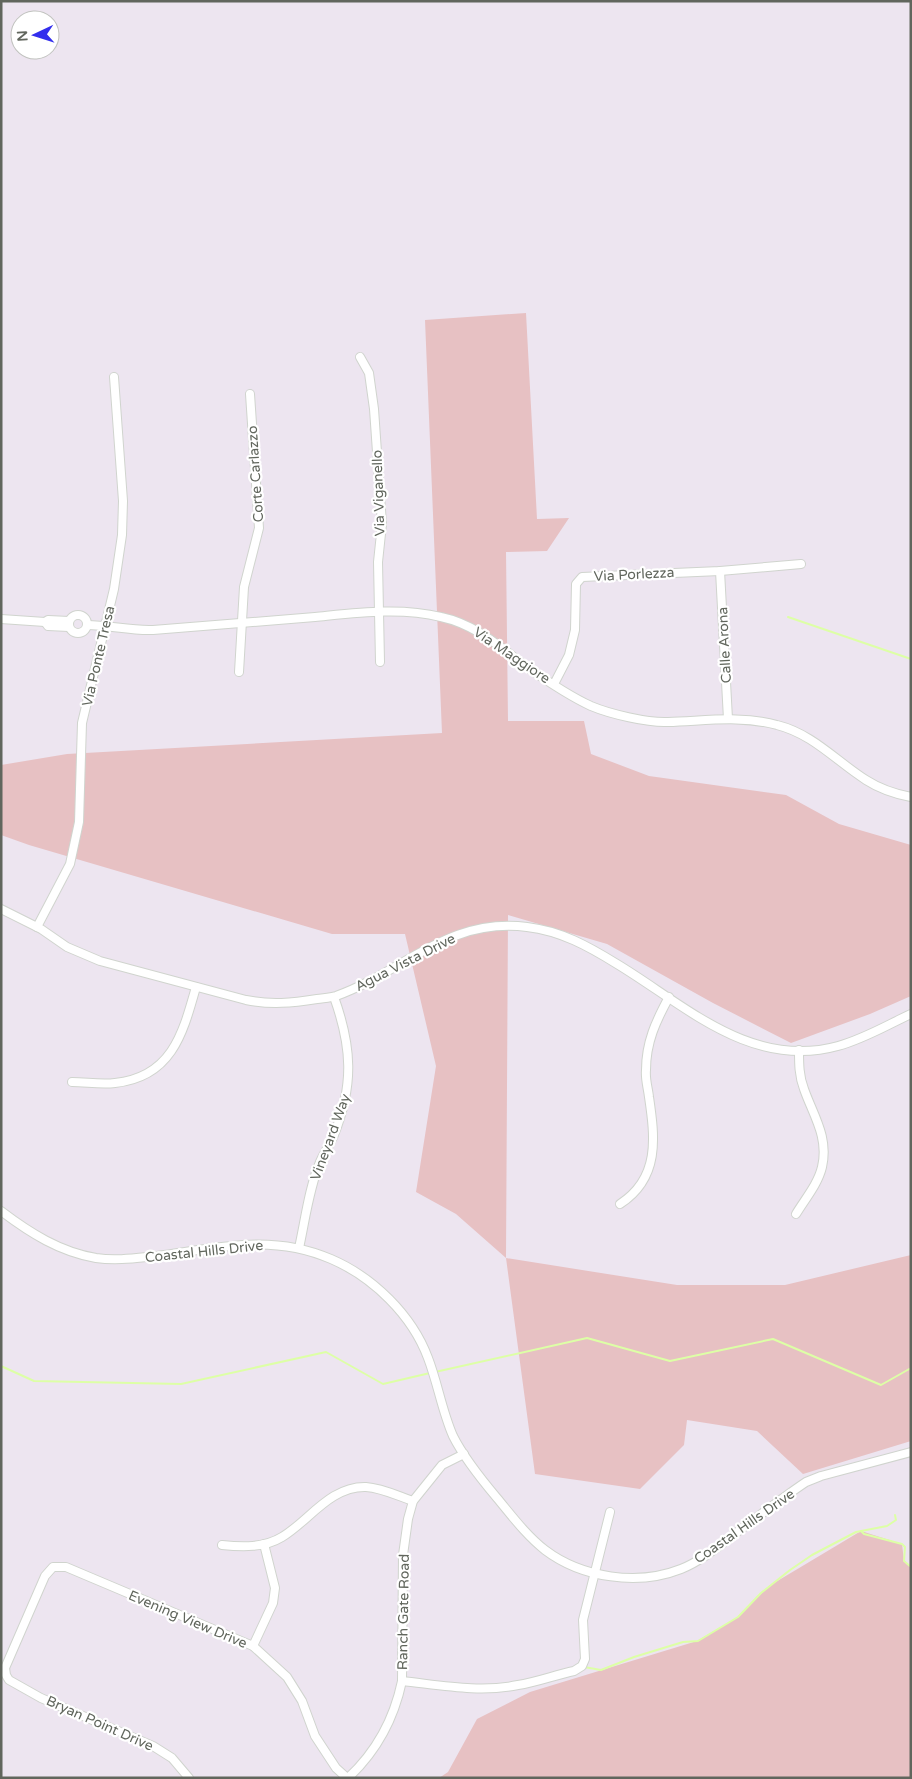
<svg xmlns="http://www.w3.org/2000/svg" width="912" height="1779" font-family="'Varela Round',sans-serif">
	<rect width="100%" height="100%" fill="#ede5f0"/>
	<g fill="#e7c1c3">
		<polygon points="526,313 537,519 569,518 547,551 506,552 508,721 584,721 591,754 649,776 786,795 839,824 911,845 911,996 870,1014 791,1043 713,1003 607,944 508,915 506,1258 677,1285 785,1285 911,1255 911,1441 803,1474 757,1431 687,1420 684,1445 640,1489 535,1474 506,1258 456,1214 416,1192 436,1066 405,934 332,934 29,845 1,835 1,765 67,754 442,733 425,320"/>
		<polygon points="861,1531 902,1544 904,1561 911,1567 911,1778 439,1778 448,1772 477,1719 530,1692 697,1641 738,1617 769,1586"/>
	</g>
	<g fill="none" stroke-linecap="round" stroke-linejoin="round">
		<g stroke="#ddffa6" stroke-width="2">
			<polyline points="788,617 911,659"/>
			<polyline points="1,1366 34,1381 181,1384 326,1352 383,1384 430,1373"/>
			<polyline points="435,1372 587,1338 670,1361 773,1339 881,1385 911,1368"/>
			<polyline points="861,1531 864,1534 902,1544 905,1547 904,1561 911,1567"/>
			<polyline points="584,1667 601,1670 634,1657 683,1642 698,1641 738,1617 761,1593 790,1570 812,1555 856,1532 887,1526 896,1520 895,1515"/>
		</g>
		<defs>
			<g id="minor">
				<polyline points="360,357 369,373 374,409 382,524 378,562 380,662"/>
				<polyline points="720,571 728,719"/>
				<circle cx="78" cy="624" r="9"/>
				<polyline points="1,619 45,622"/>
				<path d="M 87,625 C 109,625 131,631 153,630 C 207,626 261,621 315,617 C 356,613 400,607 441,617 C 474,624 498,645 524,665 C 544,679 569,696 591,706 C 610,714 648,723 668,722 C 705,721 741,715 777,725 C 813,734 836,761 866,780 C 880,789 895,794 911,797"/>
				<polyline points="69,627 48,626 45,622 48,620 69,621"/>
				<polyline points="239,672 244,587 259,528 250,394"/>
				<polyline points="554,684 569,655 575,630 576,584 582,577 720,571 801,564"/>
				<path d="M 1,909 L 41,929 L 67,947 L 100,961 L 246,1000 C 271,1005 292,1003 317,999 C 323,998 330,998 336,996 C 403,972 448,917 527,927 C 561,931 588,946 617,964 C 685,1005 751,1070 838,1046 C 864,1039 887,1025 911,1014"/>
				<polyline points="37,927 70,864 79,822 82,723 114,589 122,535 123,501 114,377"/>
				<path d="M 72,1082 C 86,1082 101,1085 115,1083 C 172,1077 183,1033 196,987"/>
				<path d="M 620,1204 C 660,1178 655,1138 649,1097 C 648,1088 645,1079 646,1070 C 646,1042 656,1021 669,997"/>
				<path d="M 1,1211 C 30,1233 60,1252 96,1258 C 117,1261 136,1258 157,1256 C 217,1248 272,1233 331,1259 C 373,1277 412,1315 428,1358 C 438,1384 442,1411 453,1436 C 464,1458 481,1479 497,1498 C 512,1516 526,1535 545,1550 C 582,1578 638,1586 681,1569 C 701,1561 719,1546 736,1533 C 759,1516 782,1498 806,1482 L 821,1476 L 911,1452"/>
				<path d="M 796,1214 C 805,1199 818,1184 822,1167 C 829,1137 813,1115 804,1089 C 799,1076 799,1064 799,1050"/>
				<path d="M 299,1248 C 305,1221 309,1188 320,1162 C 324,1153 330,1144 334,1135 C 354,1085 352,1047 334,997"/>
				<path d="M 222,1545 C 242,1547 264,1548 282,1537 C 309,1521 330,1486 366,1487 C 382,1488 398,1496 413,1501"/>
				<polyline points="253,1646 273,1603 275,1588 264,1544"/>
				<path d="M 402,1681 C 440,1685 480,1693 518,1685 C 537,1682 555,1675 574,1671 L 582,1666 L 585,1659 L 583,1620 L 610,1512"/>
				<polyline points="189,1778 172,1758 153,1746 41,1698 9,1680 6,1675 5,1668 45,1576 53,1567 66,1567 253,1646 287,1677 302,1701 315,1736 336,1768 347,1778"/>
				<path d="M 348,1778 C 377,1751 394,1719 402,1681 L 403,1555 L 408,1519 L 413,1501 L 442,1465 L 464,1454"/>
			</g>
		</defs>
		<use href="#minor" stroke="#d0d4ce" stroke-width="10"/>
		<use href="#minor" stroke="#fff" stroke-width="8"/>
	</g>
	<g text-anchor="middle" stroke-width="4.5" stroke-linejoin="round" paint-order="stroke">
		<g font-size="14" fill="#61665d" stroke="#fff">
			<text transform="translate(255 474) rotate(-94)" y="5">Corte Carlazzo</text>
			<text transform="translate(378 493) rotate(-92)" y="5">Via Viganello</text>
			<text transform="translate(634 574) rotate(-3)" y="5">Via Porlezza</text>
			<text transform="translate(724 645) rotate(-93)" y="5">Calle Arona</text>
			<text transform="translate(512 655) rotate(34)" y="5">Via Maggiore</text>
			<text transform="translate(98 656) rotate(-77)" y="5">Via Ponte Tresa</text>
			<text transform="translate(405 962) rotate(-27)" y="5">Agua Vista Drive</text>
			<text transform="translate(330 1137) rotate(-70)" y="5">Vineyard Way</text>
			<text transform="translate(204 1251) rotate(-6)" y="5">Coastal Hills Drive</text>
			<text transform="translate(744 1526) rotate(-35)" y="5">Coastal Hills Drive</text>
			<text transform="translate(403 1612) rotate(-89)" y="5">Ranch Gate Road</text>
			<text transform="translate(188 1619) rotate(23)" y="5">Evening View Drive</text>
			<text transform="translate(100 1723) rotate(24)" y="5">Bryan Point Drive</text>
		</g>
	</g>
	<rect width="912" height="1779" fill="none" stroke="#61665d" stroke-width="5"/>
	<g transform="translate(35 35) rotate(266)"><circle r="24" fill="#ffffff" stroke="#c0c2be"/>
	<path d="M0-4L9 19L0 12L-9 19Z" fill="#332eed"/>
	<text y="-8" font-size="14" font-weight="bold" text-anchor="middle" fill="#61665d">N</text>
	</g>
</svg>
